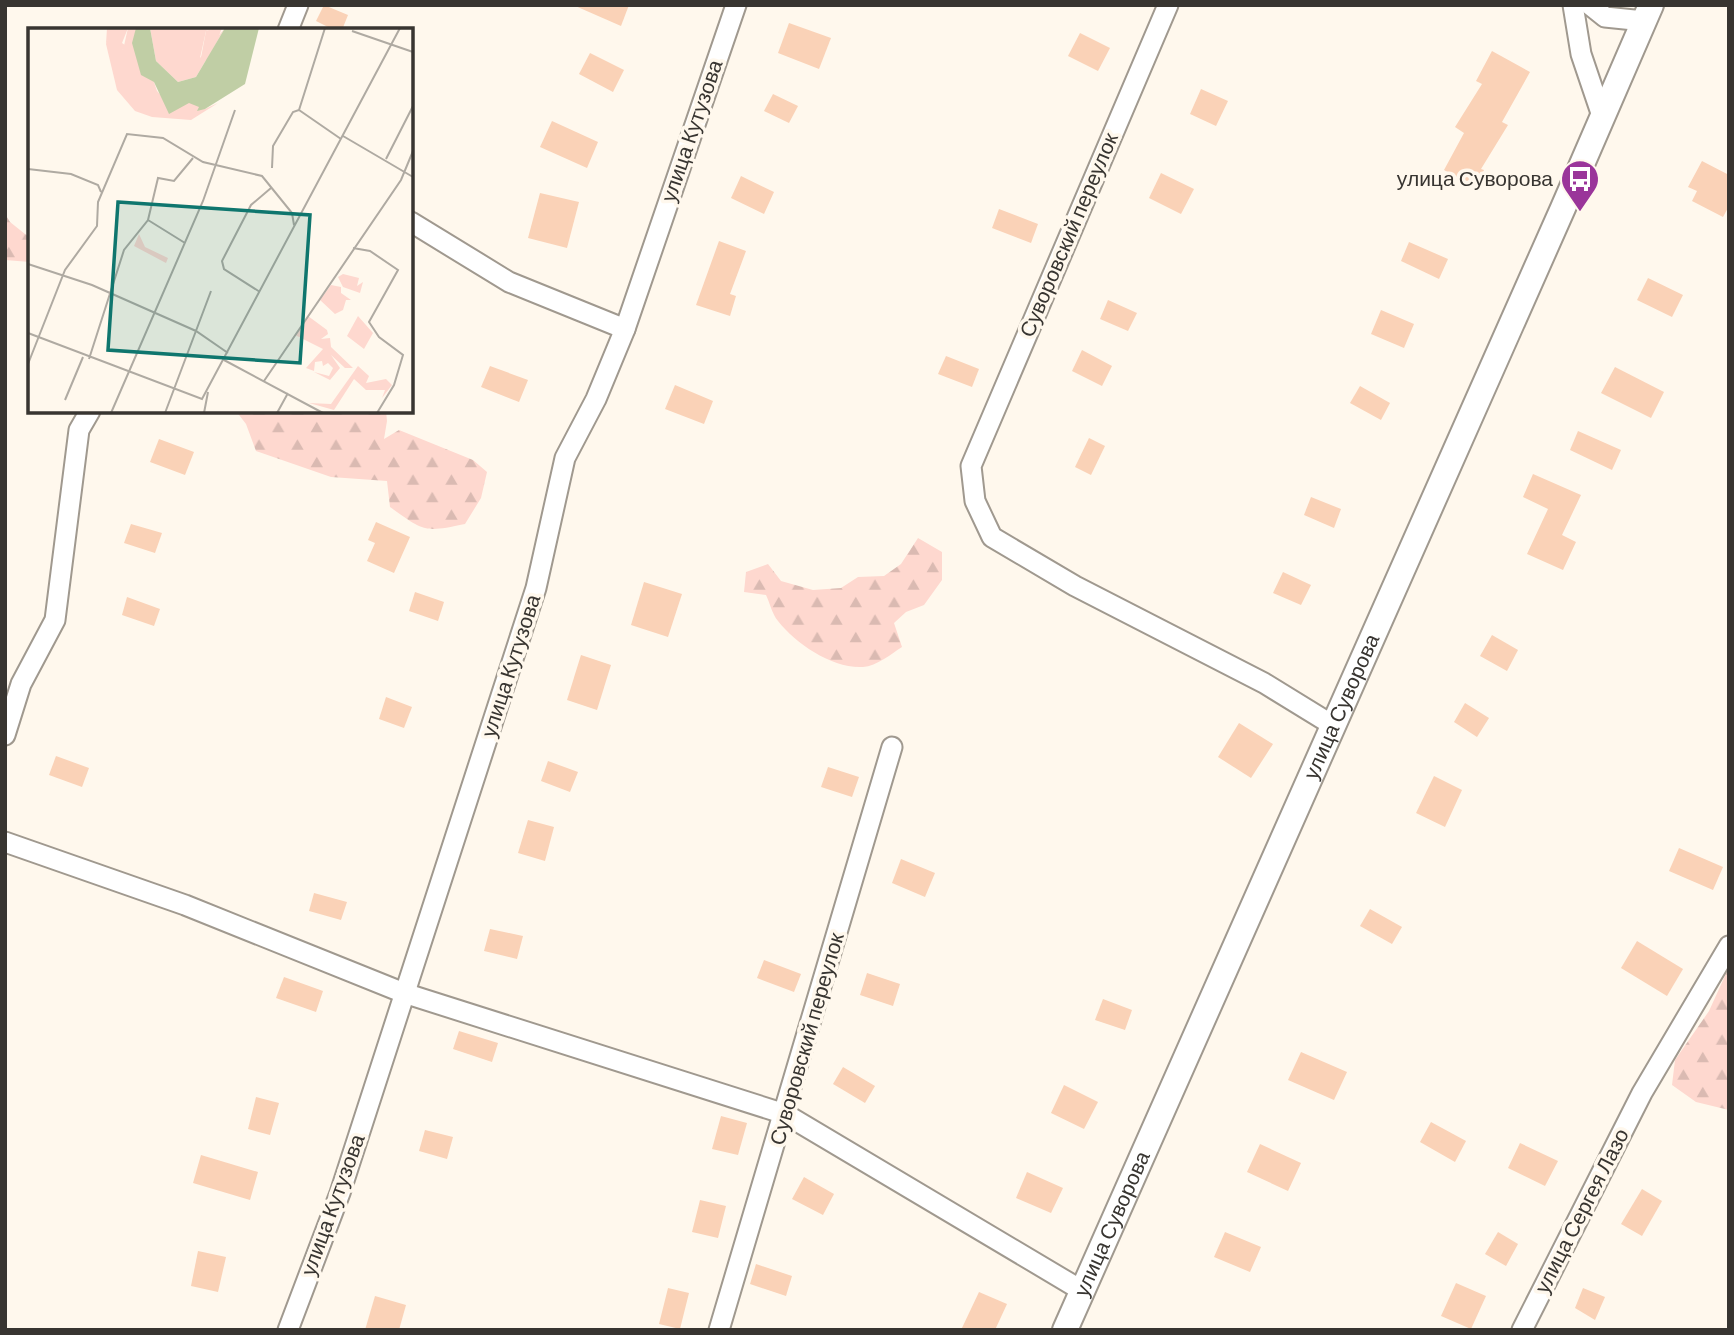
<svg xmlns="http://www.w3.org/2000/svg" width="1734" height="1335" font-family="Barlow,sans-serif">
	<defs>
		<pattern id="forest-firs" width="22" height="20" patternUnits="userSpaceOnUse" patternTransform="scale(1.75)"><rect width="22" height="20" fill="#fed8cf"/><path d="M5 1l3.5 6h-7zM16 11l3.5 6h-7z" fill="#dabab2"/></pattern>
	</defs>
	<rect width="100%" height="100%" fill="#fff8ed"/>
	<g fill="url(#forest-firs)">
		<polygon points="5,214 10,222 30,238 30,262 5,260"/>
		<path d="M 236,411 L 386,411 L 387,421 L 384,439 L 399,430 L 473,460 L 487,472 L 481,498 L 465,524 C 423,533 424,531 390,507 L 387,481 L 331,477 L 256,451 L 246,424 Z"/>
		<path d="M 918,538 L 942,552 L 942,580 L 924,605 L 906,612 L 894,623 L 902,647 C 891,654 877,666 863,667 C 833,669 796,644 778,621 C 772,614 770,603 766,595 L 744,592 L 746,572 L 768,564 L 781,581 L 813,590 L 841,588 L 858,577 L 884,576 L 901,564 Z"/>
		<polygon points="1729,967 1729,1110 1696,1102 1672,1085 1675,1060 1709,1011"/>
	</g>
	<g fill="#fad2b7">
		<polygon points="324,5 348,15 342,30 334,30 316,21"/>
		<polygon points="573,5 629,5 621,26"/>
		<polygon points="789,23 831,38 819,69 778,53"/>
		<polygon points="1080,33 1110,48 1098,71 1068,56"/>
		<polygon points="1492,51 1530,72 1502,122 1508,125 1481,169 1484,170 1475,187 1444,170 1464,133 1455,127 1482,84 1476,81"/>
		<polygon points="590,53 624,70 613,92 579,74"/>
		<polygon points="1201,89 1228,101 1216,126 1190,114"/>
		<polygon points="773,94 798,106 789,123 764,111"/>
		<polygon points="552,121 598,142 587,168 540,147"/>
		<polygon points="1702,161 1729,175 1729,206 1723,217 1692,201 1697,191 1688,187"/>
		<polygon points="1161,173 1194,189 1181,214 1149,198"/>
		<polygon points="741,176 774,192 764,214 731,198"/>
		<polygon points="540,193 579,202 567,248 528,238"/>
		<polygon points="999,209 1038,224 1031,243 992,228"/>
		<polygon points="719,241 746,251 730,294 736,296 730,316 696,305"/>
		<polygon points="1409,242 1448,259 1439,279 1401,261"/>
		<polygon points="1648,278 1683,295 1672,317 1637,300"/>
		<polygon points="1108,300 1137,313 1128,331 1100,319"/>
		<polygon points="1381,310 1414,324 1404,348 1371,334"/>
		<polygon points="1082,350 1112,366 1102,386 1072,371"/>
		<polygon points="946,356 979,369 972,387 938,374"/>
		<polygon points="490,366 528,380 519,402 481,387"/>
		<polygon points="1615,367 1664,392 1651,418 1601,393"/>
		<polygon points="675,385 713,401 704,424 665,409"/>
		<polygon points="1360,386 1390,403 1381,420 1350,403"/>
		<polygon points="1578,431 1621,450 1612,470 1570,450"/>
		<polygon points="1089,438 1105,446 1091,475 1075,467"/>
		<polygon points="159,439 194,452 185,475 150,462"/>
		<polygon points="1533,474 1581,495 1562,535 1576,542 1563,570 1527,554 1548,509 1523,497"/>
		<polygon points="1311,497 1341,509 1334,528 1304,515"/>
		<polygon points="376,522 410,537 394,573 367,561 375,543 368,540"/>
		<polygon points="131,524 162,533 155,553 124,543"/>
		<polygon points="1283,572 1311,585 1301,605 1273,593"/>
		<polygon points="644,582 682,594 668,637 631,625"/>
		<polygon points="415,592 444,602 438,621 409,611"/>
		<polygon points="127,597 160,609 154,626 122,615"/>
		<polygon points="1492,635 1518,650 1507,671 1480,656"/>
		<polygon points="581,655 611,665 597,710 567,700"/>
		<polygon points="386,697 412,707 404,728 379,719"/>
		<polygon points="1465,703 1489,718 1477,737 1454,722"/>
		<polygon points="1239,723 1273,744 1251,778 1218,757"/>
		<polygon points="56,756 89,768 82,787 49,775"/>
		<polygon points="548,761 578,772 570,792 541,781"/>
		<polygon points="828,767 859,777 852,797 821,787"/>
		<polygon points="1434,776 1462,790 1445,827 1416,813"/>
		<polygon points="528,820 554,827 545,861 518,853"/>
		<polygon points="1679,848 1723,867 1713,890 1669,871"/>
		<polygon points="901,859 935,873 925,897 892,883"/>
		<polygon points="314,893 347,902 341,920 309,911"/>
		<polygon points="1370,909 1402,927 1392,944 1360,926"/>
		<polygon points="490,929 523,936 517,959 484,951"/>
		<polygon points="1637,941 1683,969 1667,996 1621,968"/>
		<polygon points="764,960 801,974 794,992 757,978"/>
		<polygon points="867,973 900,984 893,1006 860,995"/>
		<polygon points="284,977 323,991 316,1012 276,998"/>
		<polygon points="1103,999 1132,1010 1125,1030 1095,1020"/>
		<polygon points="459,1031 498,1043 492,1062 453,1049"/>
		<polygon points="1301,1052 1347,1072 1334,1100 1288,1080"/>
		<polygon points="843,1067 875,1086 865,1103 833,1084"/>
		<polygon points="1064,1085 1098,1102 1084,1129 1051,1113"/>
		<polygon points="256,1097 279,1103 270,1135 248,1129"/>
		<polygon points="721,1116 747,1123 738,1155 712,1149"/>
		<polygon points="1431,1122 1466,1141 1455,1162 1420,1142"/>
		<polygon points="425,1130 453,1137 447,1159 419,1151"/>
		<polygon points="1520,1143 1558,1161 1545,1186 1508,1168"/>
		<polygon points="1260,1144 1301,1163 1288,1191 1247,1172"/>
		<polygon points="201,1155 258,1172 250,1200 193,1183"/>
		<polygon points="1027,1172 1063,1188 1051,1213 1016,1198"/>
		<polygon points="804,1177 834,1194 823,1215 792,1199"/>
		<polygon points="1642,1189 1662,1201 1642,1236 1621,1224"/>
		<polygon points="700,1200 726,1206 718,1238 692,1232"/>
		<polygon points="1225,1232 1261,1247 1250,1272 1214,1257"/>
		<polygon points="1498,1232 1518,1244 1506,1266 1485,1254"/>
		<polygon points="198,1251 226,1257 218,1292 191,1286"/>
		<polygon points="756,1264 792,1276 786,1296 750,1284"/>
		<polygon points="1456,1283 1486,1296 1471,1329 1441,1316"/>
		<polygon points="668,1288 689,1293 680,1329 659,1324"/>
		<polygon points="1583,1288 1605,1297 1595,1320 1575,1308"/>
		<polygon points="979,1292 1007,1304 995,1330 961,1330"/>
		<polygon points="375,1296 406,1305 399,1330 365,1330"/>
	</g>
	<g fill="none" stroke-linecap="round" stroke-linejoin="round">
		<defs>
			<g id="minor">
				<polyline points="1168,5 971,466 975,501 992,537 1075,586 1264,683 1334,726"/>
				<polyline points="1573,5 1581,54 1602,116"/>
				<polyline points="1590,5 1605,17 1644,21"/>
				<polyline points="288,30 298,5"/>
				<polyline points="411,222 509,282 625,329"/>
				<polyline points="5,735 21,684 55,620 79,430 90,411"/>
				<polyline points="5,842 185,905 404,993 785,1114 1081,1290"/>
				<polyline points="288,1330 340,1193 536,588 565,458 596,399 625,329 736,5"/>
				<polyline points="719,1330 892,747"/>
				<polyline points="1522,1330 1642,1093 1729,946"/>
			</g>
			<g id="tertiary">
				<path id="s1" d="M 1065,1330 L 1563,208 L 1651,5"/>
			</g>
		</defs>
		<use href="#minor" stroke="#a0998f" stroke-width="23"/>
		<use href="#tertiary" stroke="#a0998f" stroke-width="28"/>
		<use href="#minor" stroke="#fff" stroke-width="19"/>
		<use href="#tertiary" stroke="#fff" stroke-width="24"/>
	</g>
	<defs>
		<symbol id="bus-pin" viewBox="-11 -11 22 30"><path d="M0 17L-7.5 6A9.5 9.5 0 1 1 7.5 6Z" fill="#9a359a" stroke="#fff8ed"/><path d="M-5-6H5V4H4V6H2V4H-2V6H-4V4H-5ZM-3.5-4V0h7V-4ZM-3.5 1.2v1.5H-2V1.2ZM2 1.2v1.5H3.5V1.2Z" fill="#fff"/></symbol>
	</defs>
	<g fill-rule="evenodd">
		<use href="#bus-pin" x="1558" y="157" width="44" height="60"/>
	</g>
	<g text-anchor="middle" stroke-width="7" stroke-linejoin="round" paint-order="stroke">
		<g font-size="21" fill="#383531" stroke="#fff8ed">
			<text transform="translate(692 131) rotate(-71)" y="7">улица Кутузова</text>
			<text transform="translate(1069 235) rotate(-67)" y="7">Суворовский переулок</text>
			<text transform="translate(511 666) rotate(-72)" y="7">улица Кутузова</text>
			<text dy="7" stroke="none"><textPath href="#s1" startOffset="682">улица Суворова</textPath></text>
			<text transform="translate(807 1039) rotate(-74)" y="7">Суворовский переулок</text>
			<text transform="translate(333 1205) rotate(-70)" y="7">улица Кутузова</text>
			<text transform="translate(1582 1211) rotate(-63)" y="7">улица Сергея Лазо</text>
			<text dy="7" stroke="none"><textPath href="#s1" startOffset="116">улица Суворова</textPath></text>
		</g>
		<g font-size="21" fill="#383531" stroke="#fff8ed" text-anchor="end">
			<text x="1553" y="186">улица Суворова</text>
		</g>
	</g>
	<g transform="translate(28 28)">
		<rect width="385" height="385" fill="#fff8ed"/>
		<path d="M 122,0 L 187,0 L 178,3 L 172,30 L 197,0 L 168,49 L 150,54 L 128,33 Z" fill="#fed8cf"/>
		<path d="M 79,0 L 100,0 L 94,15 L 100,19 L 95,22 L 80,12 L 78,16 ZM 187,0 L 194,0 L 189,13 L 179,32 L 172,35 L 178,3 ZM 111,206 L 117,219 L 140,230 L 138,235 L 106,218 ZM 315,246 L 331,250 L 329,258 L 335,254 L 332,265 L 315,259 L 310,249 ZM 303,257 L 313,259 L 313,265 L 323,272 L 318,272 L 315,282 L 307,286 L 292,272 ZM 280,288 L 299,302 L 300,306 L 293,311 L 302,310 L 303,319 L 325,340 L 317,340 L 303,327 L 312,340 L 302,352 L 286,344 L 301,348 L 305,340 L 300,335 L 295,338 L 294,333 L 287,334 L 286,343 L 278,340 L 295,321 L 267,307 ZM 330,288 L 345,305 L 336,321 L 319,308 ZM 330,338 L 341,348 L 338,355 L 358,351 L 364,357 L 354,370 L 357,362 L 338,362 L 326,351 L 306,382 L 281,375 L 303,376 Z" fill="#fed8cf"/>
		<path d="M 100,0 L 108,0 L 129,63 L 139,74 L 167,75 L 177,81 L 190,75 L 163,92 L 124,89 L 107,83 L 89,62 L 78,16 L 81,7 L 87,7 L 95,22 Z" fill="#fed8cf"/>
		<path d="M 108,0 L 122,0 L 128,33 L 150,54 L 168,49 L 197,0 L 231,0 L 217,56 L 177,81 L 169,83 L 171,79 L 161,75 L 141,86 L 126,54 L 113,47 L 104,15 Z" fill="#c0cea5"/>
		<path fill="none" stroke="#afaaa2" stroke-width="2" d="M 324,3 L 385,24M 271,82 L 313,111M 315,108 L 385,149M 358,131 L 385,78M 244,140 L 245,118 L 265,84 L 271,82 L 297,0M 0,141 L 43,146 L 70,157 L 73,164M 120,192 L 157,215M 325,220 L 342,223 L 370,242 L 341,294 L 351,309 L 375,327 L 366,357 L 349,385M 0,236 L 64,257 L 168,303 L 200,325M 232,264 L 196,241 L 194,233 L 223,177 L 243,160M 0,305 L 174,371 L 372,0M 61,331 L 96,222 L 120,192 L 130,150 L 146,153 L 165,130M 196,332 L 295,385M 0,336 L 37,242 L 69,198 L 70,174 L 99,106 L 135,110 L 175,134 L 234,148 L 264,185 L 266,197M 236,353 L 373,152 L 385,123M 37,372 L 55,329M 83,385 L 175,173 L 207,82M 137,385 L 183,263M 176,385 L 180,364M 249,385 L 260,365"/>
		<path fill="#0f766e" fill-opacity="0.15" stroke="#0f766e" stroke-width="3.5" d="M 90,174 L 282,187 L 272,335 L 80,322 Z"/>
		<rect width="385" height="385" fill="none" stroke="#383531" stroke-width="3.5"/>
	</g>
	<rect width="1734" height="1335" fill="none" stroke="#383531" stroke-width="14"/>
</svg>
